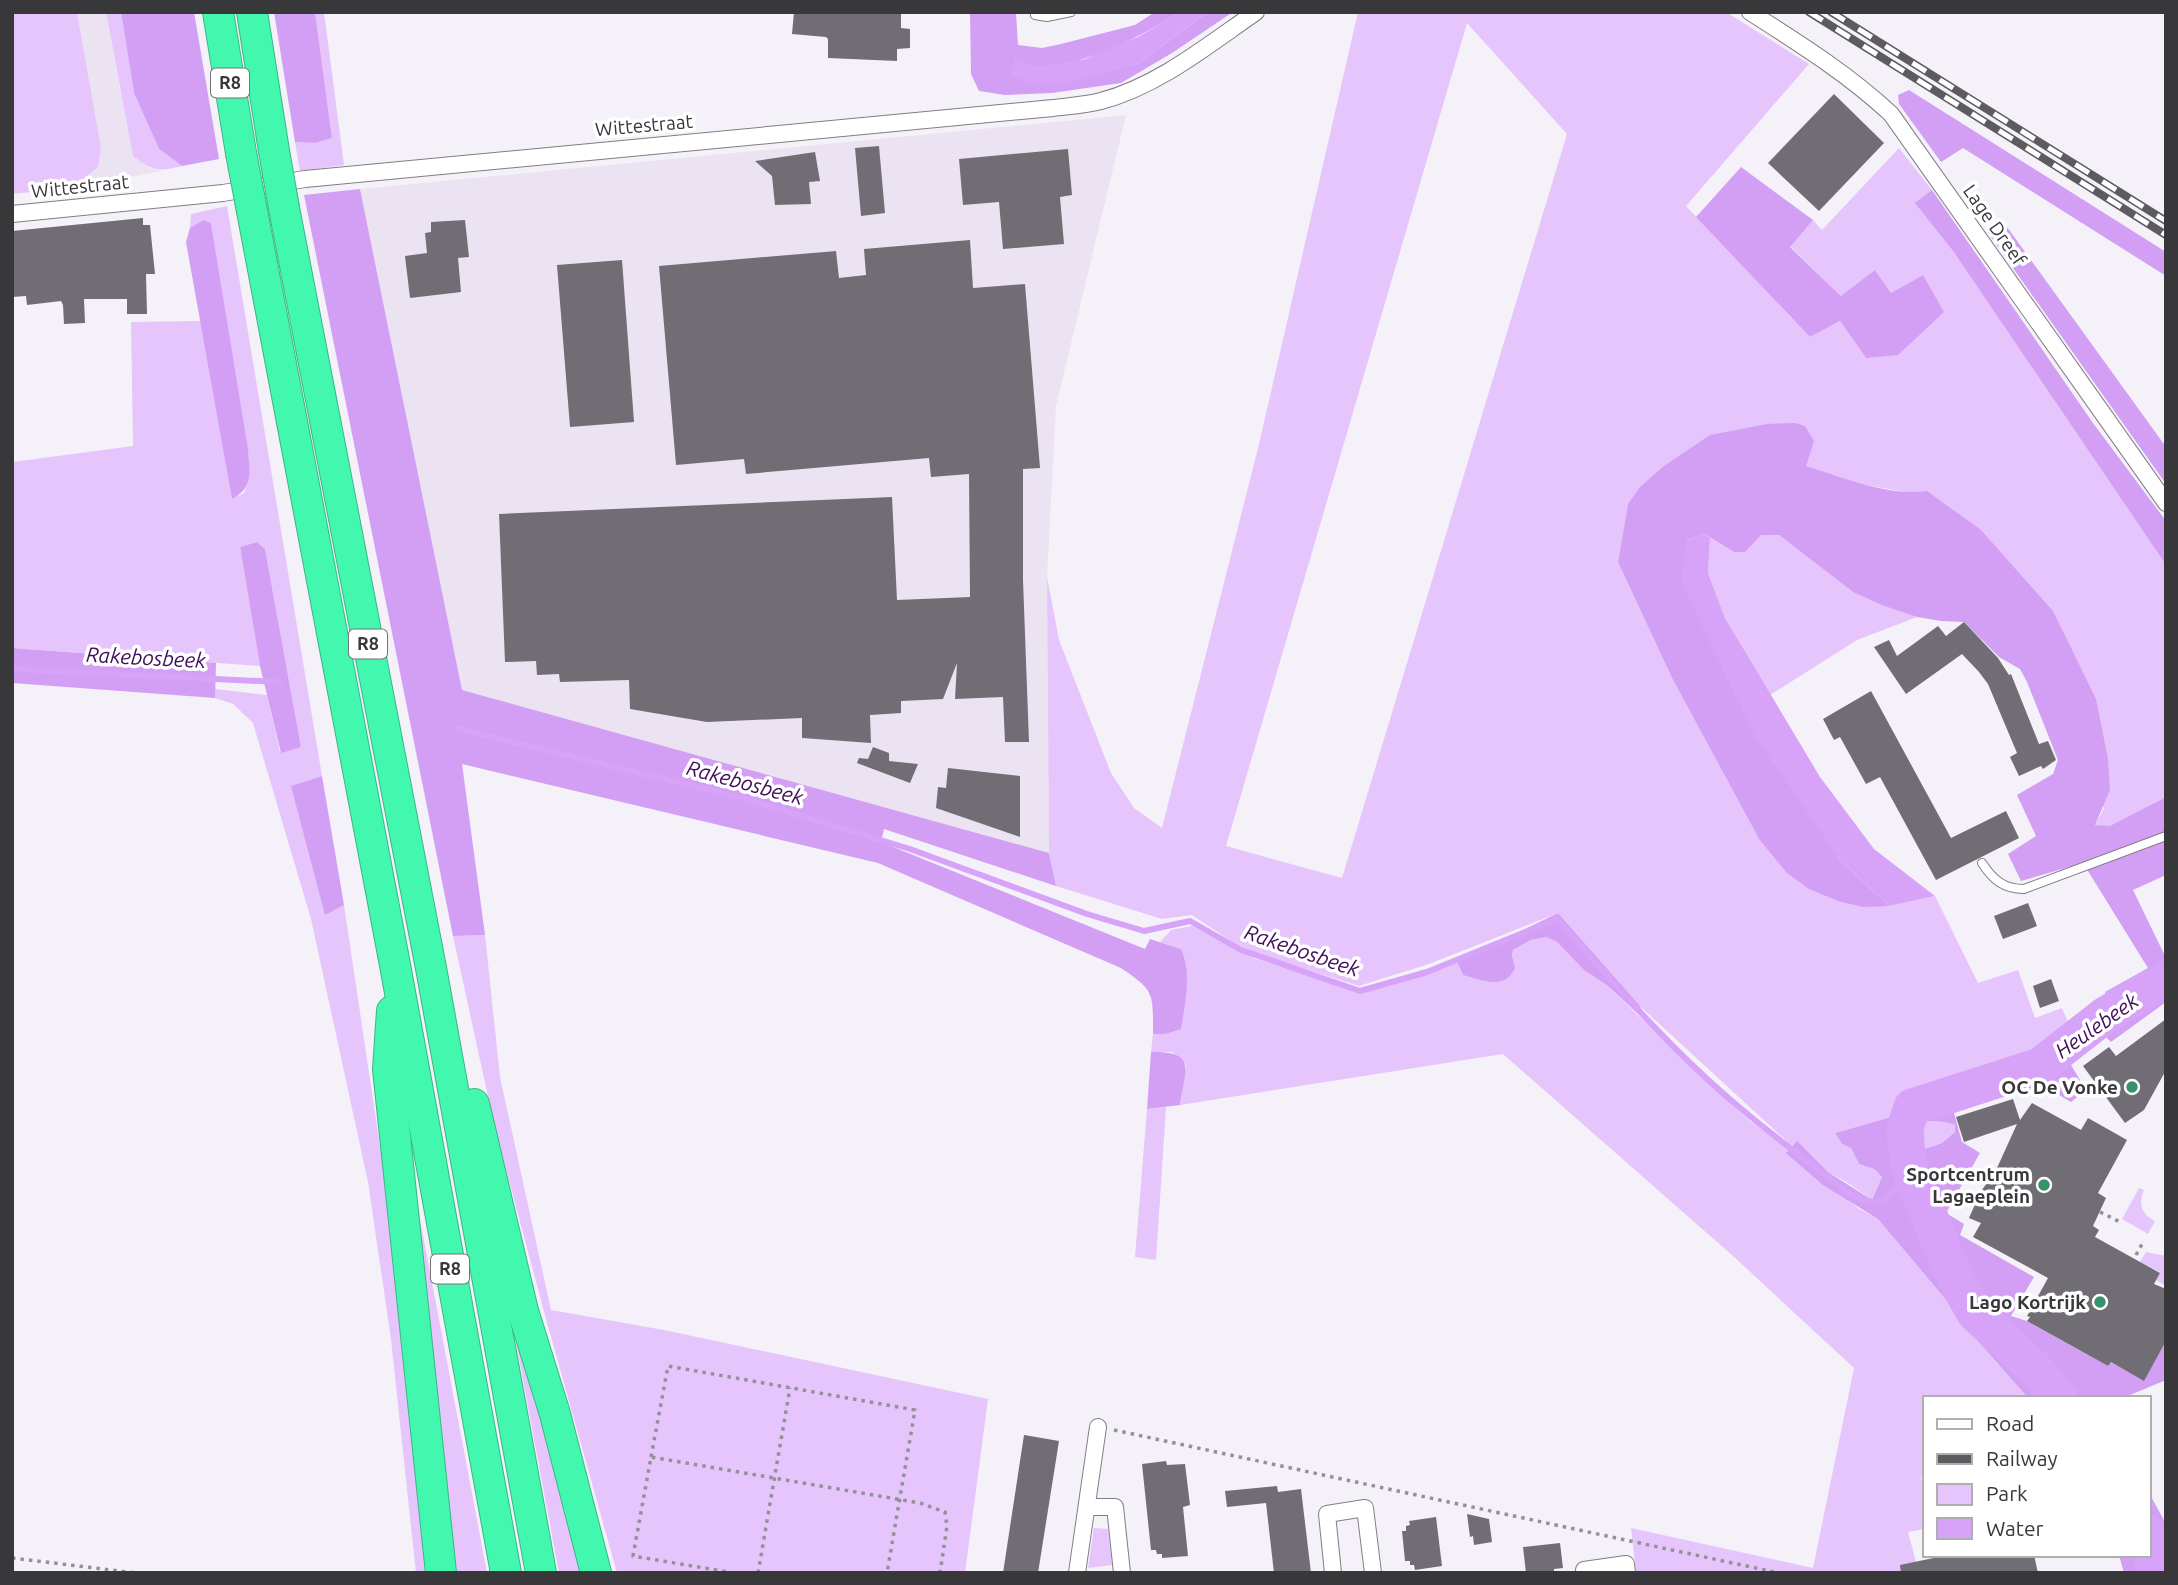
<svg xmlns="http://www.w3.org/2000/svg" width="2178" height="1585" font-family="Ubuntu,sans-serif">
	<rect width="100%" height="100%" fill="#f5f1f8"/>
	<g fill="#ece3f2">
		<polygon points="77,12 106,12 120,89 148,167 162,171 72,188 98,167 101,148"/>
		<polygon points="1126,115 1056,406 1047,577 1049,853 462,690 360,189"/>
	</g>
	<g fill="#e6c5fc" fill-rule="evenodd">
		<polygon points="12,12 77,12 101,148 98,167 72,188 12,194"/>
		<path d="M 106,12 L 121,12 L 134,93 L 159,149 L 182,166 C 158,172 153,171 133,156 Z"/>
		<polygon points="315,12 324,12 344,165 300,171 295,142 315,143 332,138"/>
		<path d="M 1358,12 L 1726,12 L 1809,64 L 1686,206 L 1810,337 L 1840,321 L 1866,358 L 1923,275 L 1891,293 L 1875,270 L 1842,297 L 1790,246 L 1813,220 L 1822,230 L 1899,148 L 1932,190 L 1916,203 L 1953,251 L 2166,565 L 2166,797 L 2110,827 L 2095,825 L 2104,808 L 1927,491 L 1912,493 L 1853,483 L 1806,466 L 1628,504 L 1618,562 L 1672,678 L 1759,839 L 1889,906 L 1935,896 L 1978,983 L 2018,970 L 2035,1018 L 2062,1008 L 2073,1034 L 2041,1061 L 2022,1068 L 2021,1064 L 1914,1098 L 1902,1114 L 1835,1133 L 1842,1144 L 1851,1148 L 1859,1164 L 1874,1169 L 1882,1177 L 1872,1200 L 1848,1183 L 1828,1172 L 1797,1142 L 1792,1146 L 1641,1007 L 1558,913 L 1429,964 L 1359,986 L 1258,954 L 1237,945 L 1192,915 L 1162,919 L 1056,886 L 1049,853 L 1047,577 L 1059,640 L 1111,773 L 1134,808 L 1162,828 L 1259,444 ZM 1467,23 L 1567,134 L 1342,878 L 1226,846 Z"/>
		<polygon points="227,206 322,776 292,786 325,914 344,905 391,1220 430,1573 416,1573 391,1339 368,1182 311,919 253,723 233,704 215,698 215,689 267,695 280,752 301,747 265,549 257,542 240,547 260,666 12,648 12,462 133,446 131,322 201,321 232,499 244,493 249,480 248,448 211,223 203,220 190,228 191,214"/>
		<polygon points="1761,535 1779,535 1853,592 1917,617 1857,640 1770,695 1725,618 1708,573 1710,538 1734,552"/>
		<polygon points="1192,926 1256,959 1360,992 1457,962 1463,975 1512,956 1513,950 1531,940 1546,937 1557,942 1584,970 1608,986 1695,1071 1751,1122 1789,1149 1787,1152 1858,1208 1878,1219 1942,1295 1978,1341 2028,1398 1924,1398 1924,1476 1921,1477 1924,1488 1924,1529 1908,1532 1919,1573 1636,1573 1631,1528 1813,1568 1854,1368 1733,1256 1503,1054 1180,1105 1186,1065 1172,1052 1151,1052 1153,1034 1165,1034 1181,949 1160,942 1171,930"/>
		<polygon points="485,935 500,1077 551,1310 664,1330 988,1399 965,1573 617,1573 543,1308 494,1124 453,936"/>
		<polygon points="1166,1107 1156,1260 1135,1257 1147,1109"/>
		<polygon points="1914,1120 1946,1122 1955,1125 1955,1132 1942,1143 1916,1152 1909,1138"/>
		<polygon points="414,1188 479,1530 487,1573 453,1573"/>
		<path d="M 2139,1188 L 2144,1190 C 2138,1204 2142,1215 2155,1221 L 2148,1234 L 2122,1219 Z"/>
		<polygon points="2146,1252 2166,1256 2166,1286 2156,1280 2160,1272 2140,1262"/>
		<polygon points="500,1257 584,1573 559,1573"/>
		<polygon points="1094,1528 1108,1529 1112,1565 1088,1568"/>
	</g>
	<g fill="#d29ff4">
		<polygon points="121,12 194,12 219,159 182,166 159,149 134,93"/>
		<polygon points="274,12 315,12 332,138 315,143 295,142"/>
		<path d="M 970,12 L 1016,12 L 1018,45 L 1042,48 L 1061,44 L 1135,25 L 1155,12 L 1180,12 C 1150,30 1120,48 1086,58 C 1061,66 1036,67 1011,75 L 1136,65 L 1208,12 L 1233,12 L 1172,53 L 1121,83 L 1052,93 L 1005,95 L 979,91 L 971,74 Z"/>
		<polygon points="1909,90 2166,252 2166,276 1963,148 1941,162 1899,104 1898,95"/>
		<polygon points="1741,167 1813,220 1790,247 1841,296 1875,270 1891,293 1923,275 1944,312 1898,355 1866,358 1840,321 1810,337 1696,217"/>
		<path d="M 360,189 L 462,690 L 1049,853 L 1056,886 L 884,829 L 881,842 L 1145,949 L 1150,939 L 1181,949 C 1192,974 1185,1003 1181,1029 L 1165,1034 L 1153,1034 C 1153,993 1155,991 1121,968 L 878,863 L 462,764 L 485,935 L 453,936 L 304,195 Z"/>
		<polygon points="1932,190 2093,423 2166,521 2166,565 1953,251 1915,203"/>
		<path d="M 203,220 L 211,223 L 248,448 C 249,471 255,487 232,499 L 186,242 L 190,228 Z"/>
		<polygon points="2007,227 2166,447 2166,484 1991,237"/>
		<path d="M 1795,423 L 1805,426 L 1814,441 L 1806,466 C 1845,478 1886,496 1927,491 L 1981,530 L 2053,611 L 2096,699 L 2108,759 L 2110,790 L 2095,825 L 2110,826 L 2166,797 L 2166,875 L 2133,890 L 2166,958 L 2166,1002 L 2111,1042 L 2105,1036 L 2071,1065 L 2086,1090 L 2071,1102 L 2054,1092 L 2020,1091 L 1954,1113 L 1962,1142 L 1980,1153 L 1946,1213 L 1964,1224 L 1960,1235 L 2034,1277 L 2011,1316 L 2027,1321 L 2108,1366 L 2111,1362 L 2144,1380 L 2166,1341 L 2166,1380 L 2123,1398 L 2028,1398 L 1978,1341 L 1942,1295 L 1878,1219 L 1823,1185 L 1786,1153 L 1797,1141 L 1828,1172 L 1872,1200 L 1882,1177 L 1874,1169 L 1859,1164 L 1851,1148 L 1842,1144 L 1835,1133 L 1902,1114 L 1899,1135 L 1909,1138 L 1916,1152 L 1942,1143 L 1955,1132 L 1955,1125 L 1946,1122 L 1914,1120 L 1914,1099 L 2021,1064 L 2027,1078 L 2043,1069 L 2116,1015 L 2105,992 L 2148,968 L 2083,863 L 2021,881 L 2008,854 L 2036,836 L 2017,795 L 2053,774 L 2058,760 L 2027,682 L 2020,669 L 1999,657 L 1964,622 L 1941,621 L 1917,617 L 1882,605 L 1853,592 L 1779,535 L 1761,535 L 1745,552 L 1734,552 L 1704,534 L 1687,540 L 1839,859 L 1889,906 L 1863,907 L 1838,901 L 1809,889 L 1787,873 L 1759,839 L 1672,678 L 1618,562 L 1628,504 L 1640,487 L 1664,466 L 1710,435 L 1767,424 Z"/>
		<polygon points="257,542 265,549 301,747 281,753 260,666 240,547"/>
		<polygon points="12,648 216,663 215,698 12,683"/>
		<polygon points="322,776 344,905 325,915 291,786"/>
		<path d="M 1558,913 L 1641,1007 L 1637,1013 L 1608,986 L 1584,970 L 1557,942 L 1546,937 L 1531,940 L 1513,950 L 1512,956 L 1515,968 C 1504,991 1483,980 1463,975 L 1457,962 Z"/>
		<path d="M 1151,1052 C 1198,1051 1185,1070 1180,1105 L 1147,1109 Z"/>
		<polygon points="2148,1491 2166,1524 2166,1573 2124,1573 2119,1555 2148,1555"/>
	</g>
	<g fill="#d7a3f8">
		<polygon points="1180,12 1208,12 1136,65 1064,84 1035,85 1011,75 1015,57 1034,67 1085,59 1138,37"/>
		<polygon points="1704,534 1710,538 1708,573 1725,618 1820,777 1874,849 1935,896 1889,906 1839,859 1754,734 1681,582 1687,540"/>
	</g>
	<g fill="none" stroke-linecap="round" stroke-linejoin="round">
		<g stroke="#d7a3f8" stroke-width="6">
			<polyline points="12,669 279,682"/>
			<path d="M 456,728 L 742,798 L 910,849 L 1087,914 L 1144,931 L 1190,921 L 1241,950 L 1360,991 L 1427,972 L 1557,919 C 1614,984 1672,1051 1739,1107 C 1773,1136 1809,1162 1844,1190 C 1881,1213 1884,1200 1911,1172"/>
		</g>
		<g stroke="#d7a3f8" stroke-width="37">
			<polyline points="2059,1398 2037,1371 1975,1313 1954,1276 1911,1172 1906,1147 1905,1128 1912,1107 2040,1066 2104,1016 2166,979"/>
			<polyline points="2148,1533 2155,1573"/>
		</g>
	</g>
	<g fill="#716d74">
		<polygon points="794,12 901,12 901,28 910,29 910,48 897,49 897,61 828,58 828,39 826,37 792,34"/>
		<polygon points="1834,94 1884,143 1819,211 1768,163"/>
		<polygon points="879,146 885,213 861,216 855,148"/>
		<polygon points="1068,149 1072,195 1060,197 1064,244 1003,249 999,202 963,205 959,159"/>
		<polygon points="815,152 820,181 809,182 811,204 775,205 772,176 755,161"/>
		<polygon points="143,218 143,225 150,225 155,274 146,274 147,314 127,314 127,299 84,299 85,323 64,324 63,305 61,301 27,305 26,296 12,297 12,231"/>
		<polygon points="465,220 469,257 458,258 461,292 410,298 405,256 427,253 425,233 431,232 431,222"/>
		<polygon points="970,240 973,288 1025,284 1040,468 1023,469 1023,580 1029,742 1005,742 1003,697 955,699 957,663 943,699 901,701 901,713 870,715 871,743 802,738 802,718 707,722 630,709 629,680 560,682 559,674 537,675 536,661 505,662 499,514 892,497 897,600 970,597 969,474 931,477 929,458 746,474 744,459 676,465 659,266 836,251 839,278 866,275 864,249"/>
		<polygon points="622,260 634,422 570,427 557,265"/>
		<polygon points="1964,622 1998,658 2009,675 2011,674 2039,744 2048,741 2056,760 2043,769 2041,766 2019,776 2010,757 2017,753 1988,684 1979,672 1962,654 1906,694 1874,647 1889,640 1897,656 1938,626 1946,636"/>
		<polygon points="1871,691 1951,838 2006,811 2019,838 1936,880 1880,777 1866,784 1840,737 1834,740 1823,719"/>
		<polygon points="873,747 889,753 889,761 918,764 910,783 857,763 859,758 868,759"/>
		<polygon points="948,768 1020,776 1020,837 936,808 938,787 946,788"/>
		<polygon points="2028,903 2037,926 2003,939 1994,916"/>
		<polygon points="2051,979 2059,1001 2040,1008 2033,986"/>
		<polygon points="2166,1019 2166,1070 2144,1110 2125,1123 2083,1066 2109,1047 2116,1056"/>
		<polygon points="2013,1099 2020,1120 2032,1103 2081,1130 2088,1118 2127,1140 2098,1193 2106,1198 2093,1226 2099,1230 2095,1237 2160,1273 2154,1284 2166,1289 2166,1341 2144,1381 2111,1362 2108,1366 2027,1321 2030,1317 2027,1316 2048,1278 1973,1237 1981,1223 1969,1218 1980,1193 1997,1168 2017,1124 1964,1142 1956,1117"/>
		<polygon points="1024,1435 1059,1441 1038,1573 1003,1573"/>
		<polygon points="1166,1461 1167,1465 1185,1464 1190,1505 1183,1507 1188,1556 1162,1558 1162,1554 1157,1554 1156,1550 1151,1550 1142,1464"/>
		<polygon points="1277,1486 1278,1492 1301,1489 1311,1573 1274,1573 1266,1503 1227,1507 1225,1491"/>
		<polygon points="1467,1514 1489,1519 1492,1542 1474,1545 1473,1536 1470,1537"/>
		<polygon points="1436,1517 1442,1566 1415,1570 1414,1565 1410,1565 1410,1561 1405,1561 1402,1531 1406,1531 1406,1526 1410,1525 1409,1521"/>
		<polygon points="1560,1543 1563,1568 1554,1569 1554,1573 1526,1573 1523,1547"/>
		<polygon points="1948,1555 2034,1555 2038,1573 1901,1573 1900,1565"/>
	</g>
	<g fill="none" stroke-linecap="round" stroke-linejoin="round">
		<defs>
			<g id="service">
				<polyline points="1035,12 1035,15 1047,17 1071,12"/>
				<path d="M 1982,863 C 1993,880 2004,889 2024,889 L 2166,836"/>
			</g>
			<g id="minor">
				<path d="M 1750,12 C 1800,44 1848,74 1891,114 L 2166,503"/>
				<path d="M 12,214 L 223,193 L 305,179 L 1053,108 C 1069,106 1086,105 1101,101 C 1158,86 1208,45 1256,12"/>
				<polyline points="1087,1507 1115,1507 1122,1573"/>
				<polyline points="1077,1573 1098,1427"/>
				<polyline points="1333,1573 1327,1514 1365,1508 1373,1573"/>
				<polyline points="1584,1573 1584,1570 1626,1564 1627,1573"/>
			</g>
			<g id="motorway">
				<polyline points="218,12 241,153"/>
				<polyline points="252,12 274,151"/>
				<polyline points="284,208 431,968 541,1573"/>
				<polyline points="252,211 395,965 506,1573"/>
				<polyline points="392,1011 388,1069 441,1573"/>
				<polyline points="474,1104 523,1311 555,1414 596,1573"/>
			</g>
		</defs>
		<use href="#service" stroke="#817d84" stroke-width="10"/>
		<use href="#minor" stroke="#817d84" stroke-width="18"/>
		<use href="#motorway" stroke="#3eb486" stroke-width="32"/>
		<g stroke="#949196" stroke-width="3.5" stroke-dasharray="3.5 5" stroke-linecap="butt">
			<polyline points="2100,1212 2122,1223"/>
			<polyline points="2136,1255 2142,1244"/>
			<polyline points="1114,1430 1779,1573"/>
			<polyline points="651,1457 668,1366 915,1410 887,1573"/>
			<polyline points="12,1558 136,1573"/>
			<polyline points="734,1573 633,1556 651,1457 920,1503 945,1512 947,1526 940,1573"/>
			<polyline points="758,1573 790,1388"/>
		</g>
		<use href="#service" stroke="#fff" stroke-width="8"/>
		<use href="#minor" stroke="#fff" stroke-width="16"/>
		<use href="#motorway" stroke="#42f8af" stroke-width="30"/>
		<defs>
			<g id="rail">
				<polyline points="1809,12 2166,235"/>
				<polyline points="1831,12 2166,221"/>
			</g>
		</defs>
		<use href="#rail" stroke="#5d5b5f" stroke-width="8"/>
		<use href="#rail" stroke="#fff" stroke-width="5" stroke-dasharray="16" stroke-linecap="butt"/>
		<defs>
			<g id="motorway-bridge">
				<polyline points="274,151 284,208"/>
				<polyline points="241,153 252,211"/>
			</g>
		</defs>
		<use href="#motorway-bridge" stroke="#3eb486" stroke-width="32" stroke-linecap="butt"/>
		<use href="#motorway-bridge" stroke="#42f8af" stroke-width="30"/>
	</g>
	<g fill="#37936b" stroke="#fff" stroke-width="2.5">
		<circle cx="2132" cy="1087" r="7"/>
		<circle cx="2044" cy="1185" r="7"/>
		<circle cx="2100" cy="1302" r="7"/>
	</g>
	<g text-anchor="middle" stroke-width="7" stroke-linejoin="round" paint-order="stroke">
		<g fill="#fff" stroke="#747375" stroke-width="2">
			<rect x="211" y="68.5" width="38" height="29" rx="5"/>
			<rect x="349" y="629.5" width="38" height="29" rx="5"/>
			<rect x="431" y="1254.5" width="38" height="29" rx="5"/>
		</g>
		<g font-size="18" font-weight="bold" fill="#38373a">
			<text x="230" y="89">R8</text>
			<text x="368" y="650">R8</text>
			<text x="450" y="1275">R8</text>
		</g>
		<g font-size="19" fill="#38373a" stroke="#fff">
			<text transform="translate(644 125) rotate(-5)" y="7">Wittestraat</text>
			<text transform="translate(80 186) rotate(-6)" y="7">Wittestraat</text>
			<text transform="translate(1995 225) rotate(55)" y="7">Lage Dreef</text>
		</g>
		<g font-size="19" font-weight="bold" fill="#38373a" stroke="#fff" text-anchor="end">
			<text x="2118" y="1094">OC De Vonke</text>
			<text x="2030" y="1181">Sportcentrum<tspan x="2030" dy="22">Lagaeplein</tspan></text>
			<text x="2086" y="1309">Lago Kortrijk</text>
		</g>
		<g font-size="21" font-style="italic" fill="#400e59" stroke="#fff">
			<text transform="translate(146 658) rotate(3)" y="7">Rakebosbeek</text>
			<text transform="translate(745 783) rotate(15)" y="7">Rakebosbeek</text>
			<text transform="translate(1302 951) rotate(19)" y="7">Rakebosbeek</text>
			<text transform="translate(2097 1026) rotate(-35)" y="7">Heulebeek</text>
		</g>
	</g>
	<rect width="2178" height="1585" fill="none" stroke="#38373a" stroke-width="28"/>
	<rect x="1923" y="1396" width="228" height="161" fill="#ffffff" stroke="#afafb0" stroke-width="2"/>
	<rect x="1937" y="1419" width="35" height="10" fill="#ffffff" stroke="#afafb0" stroke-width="2"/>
	<text x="1986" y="1431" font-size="21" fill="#38373a">Road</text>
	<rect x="1937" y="1454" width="35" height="10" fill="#5d5b5f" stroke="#afafb0" stroke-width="2"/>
	<text x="1986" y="1466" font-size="21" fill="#38373a">Railway</text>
	<rect x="1937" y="1484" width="35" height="21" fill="#e6c5fc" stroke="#afafb0" stroke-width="2"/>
	<text x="1986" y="1501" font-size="21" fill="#38373a">Park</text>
	<rect x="1937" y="1518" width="35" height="21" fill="#d7a3f8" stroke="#afafb0" stroke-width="2"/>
	<text x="1986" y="1536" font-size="21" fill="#38373a">Water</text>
</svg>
